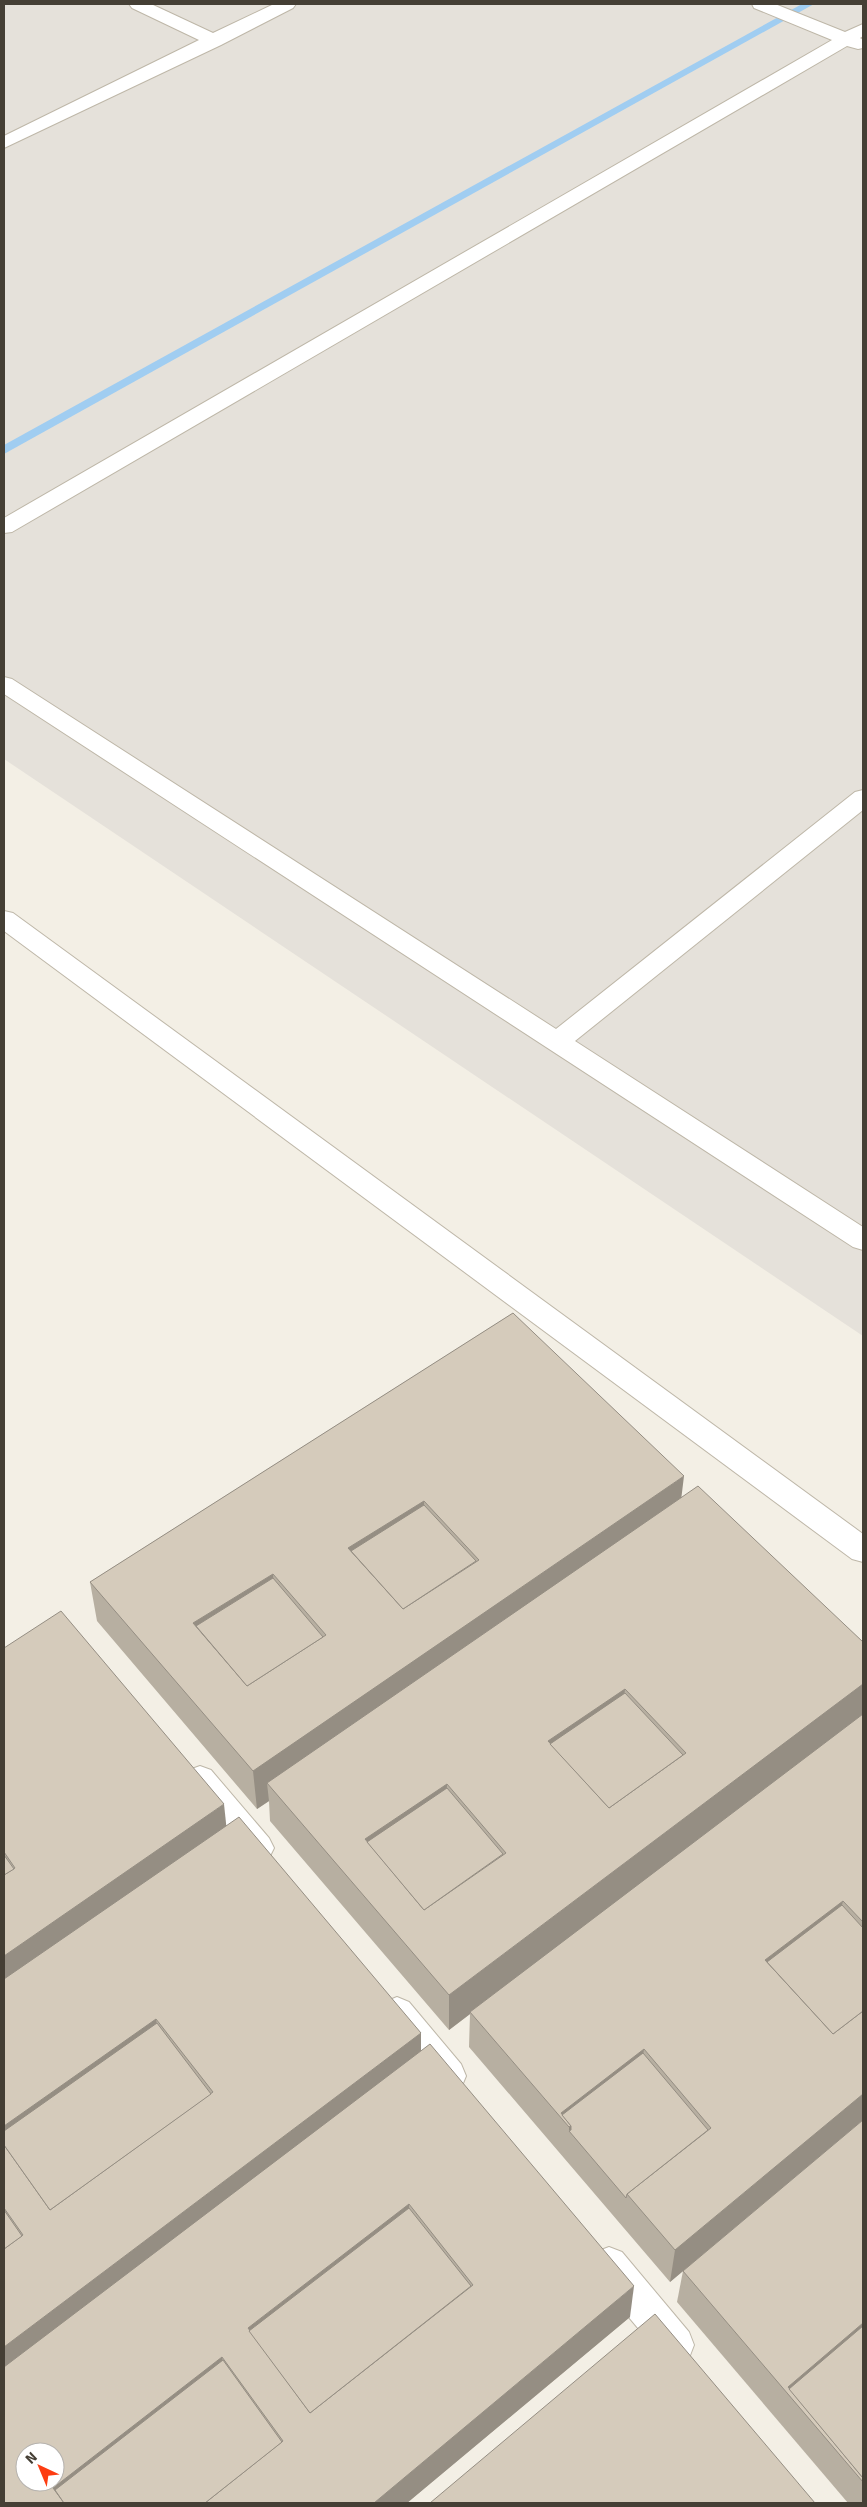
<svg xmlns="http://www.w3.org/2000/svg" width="867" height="2507" font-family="Signika,sans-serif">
	<rect width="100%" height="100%" fill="#f3efe5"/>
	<polygon fill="#e5e1da" points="4,4 863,4 863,1336 4,759"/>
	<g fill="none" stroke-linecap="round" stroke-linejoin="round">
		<polygon fill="#a0cdf1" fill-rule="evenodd" points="802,4 814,4 4,454 4,445"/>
		<defs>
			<g id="minor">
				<polygon points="129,4 151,4 213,33 274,4 296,4 293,8 221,45 4,148 4,136 199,40 132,8"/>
				<polygon points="752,4 775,4 845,32 863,24 863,36 860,38 863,40 863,48 858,49 847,46 12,532 4,533 4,518 832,40 754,8"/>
				<polygon points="4,677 12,679 556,1029 855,792 863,790 863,810 575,1041 863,1227 863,1250 853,1247 4,694"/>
				<polygon points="4,911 13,913 863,1534 863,1562 852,1559 4,931"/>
				<polygon points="200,1766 211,1770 269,1838 274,1848 269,1858 258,1863 247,1858 189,1790 184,1780 189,1770"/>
				<polygon points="397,1997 409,2002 461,2064 466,2076 461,2088 449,2092 437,2088 385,2024 380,2013 385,2002"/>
				<polygon points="609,2247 622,2252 689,2332 694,2345 689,2358 676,2363 663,2358 596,2278 591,2265 596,2252"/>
			</g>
		</defs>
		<use href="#minor" stroke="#beb7a8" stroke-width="2"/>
		<use href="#minor" fill="#fff" fill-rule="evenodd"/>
	</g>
	<g fill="#b7afa1">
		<polygon points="513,1313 681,1497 863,1642 863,2120 670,2282 469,2047 470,2014 449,2030 270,1821 269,1801 257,1809 97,1621 90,1582"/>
		<polygon points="4,1648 226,1826 421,2033 421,2051 630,2317 407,2503 4,2503"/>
		<polygon points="863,2120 863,2503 848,2503 677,2302 683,2271"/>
	</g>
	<g fill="#958e83">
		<polygon points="684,1476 679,1517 267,1783 269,1801 257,1809 253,1771"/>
		<polygon points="424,1501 425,1541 369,1576 348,1548"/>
		<polygon points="273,1574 276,1614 214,1652 193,1623"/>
		<polygon points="863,1684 863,1716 470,2012 470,2014 449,2030 449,1995"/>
		<polygon points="625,1689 621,1727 566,1765 548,1741"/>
		<polygon points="447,1784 446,1822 383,1865 365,1839"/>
		<polygon points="224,1804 228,1842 4,1998 4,1956"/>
		<polygon points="843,1901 834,1937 779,1980 765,1960"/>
		<polygon points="156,2019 162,2054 4,2147 4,2126"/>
		<polygon points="421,2033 421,2067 4,2385 4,2347"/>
		<polygon points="644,2049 639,2084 569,2131 569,2127 561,2113"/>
		<polygon points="863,2094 863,2120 670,2282 675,2250"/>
		<polygon points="409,2204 410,2237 262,2351 248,2328"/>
		<polygon points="634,2286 630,2317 407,2503 374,2503"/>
		<polygon points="863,2323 863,2344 796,2402 788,2387"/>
		<polygon points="222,2357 227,2386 62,2503 53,2488"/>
	</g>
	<g fill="#d5cbbb" stroke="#958e83" fill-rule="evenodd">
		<path d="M 513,1313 L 684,1476 L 253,1771 L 90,1582 ZM 424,1501 L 479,1560 L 403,1609 L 348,1548 ZM 273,1574 L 326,1635 L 247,1686 L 193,1623 Z"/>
		<path d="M 698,1486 L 863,1642 L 863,1684 L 449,1995 L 267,1783 ZM 625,1689 L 686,1753 L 609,1808 L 548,1741 ZM 447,1784 L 506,1853 L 424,1910 L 365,1839 Z"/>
		<polygon points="424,1505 476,1561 403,1609 351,1551"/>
		<polygon points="273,1578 323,1637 247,1686 196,1626"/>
		<polygon points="61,1611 224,1804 4,1956 4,1875 15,1868 4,1852 4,1648"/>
		<polygon points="625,1693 683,1755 609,1808 550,1744"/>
		<polygon points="863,1714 863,1922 843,1901 765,1960 833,2034 863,2011 863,2094 675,2250 627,2194 711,2128 644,2049 561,2113 571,2126 569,2127 470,2012"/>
		<polygon points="447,1788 503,1854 424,1910 367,1842"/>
		<polygon points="239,1817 421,2033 4,2347 4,2249 23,2235 4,2208 4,2145 50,2210 213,2092 156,2019 4,2126 4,1979"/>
		<polygon points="4,1855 14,1869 4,1875"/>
		<polygon points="842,1905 863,1928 863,2011 833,2034 767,1962"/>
		<polygon points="157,2023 211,2094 50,2210 4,2145 4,2131"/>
		<path d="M 430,2044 L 634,2286 L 374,2503 L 205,2503 L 283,2441 L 222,2357 L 53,2488 L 64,2503 L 4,2503 L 4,2367 ZM 409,2204 L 473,2285 L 310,2413 L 248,2328 ZM 25,2452 L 55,2452 L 55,2482 L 25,2482 Z"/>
		<polygon points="643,2053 708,2130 627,2194 626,2198 569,2131 571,2130 571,2126 562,2115"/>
		<polygon points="863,2120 863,2323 788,2387 863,2478 863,2482 683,2271"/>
		<polygon points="409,2208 471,2286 310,2413 249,2331"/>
		<polygon points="4,2210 22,2236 4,2249"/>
		<polygon points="655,2314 815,2503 430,2503"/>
		<polygon points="863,2326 863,2478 789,2389"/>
		<polygon points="223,2360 282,2442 205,2503 64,2503 55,2490"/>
	</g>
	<rect width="867" height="2507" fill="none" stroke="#453f35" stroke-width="10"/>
	<g transform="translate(40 2467) rotate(316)"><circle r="24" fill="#ffffff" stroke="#b5b2ae"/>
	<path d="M0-4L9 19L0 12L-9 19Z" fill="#fd3d12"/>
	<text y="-8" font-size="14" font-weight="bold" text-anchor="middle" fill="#453f35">N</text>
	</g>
</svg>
